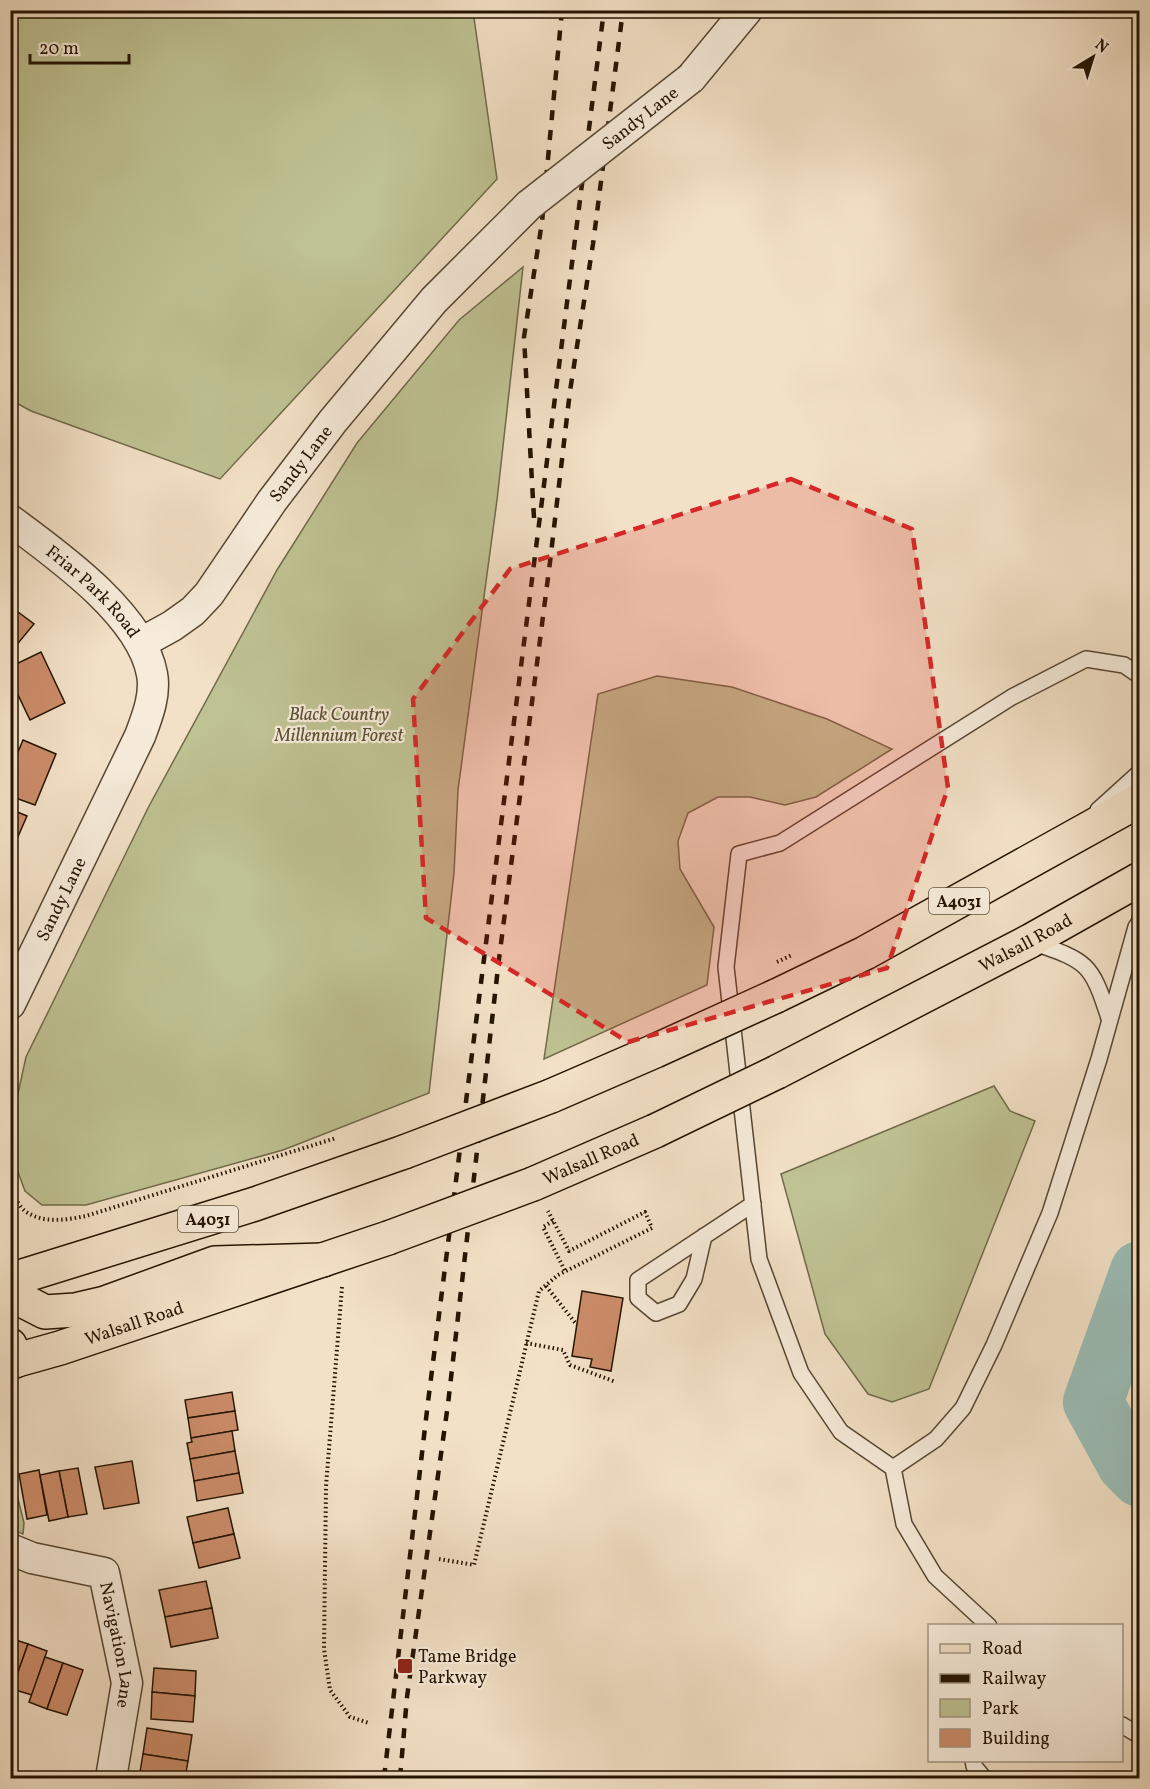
<svg xmlns="http://www.w3.org/2000/svg" width="1150" height="1789" font-family="Vollkorn,serif">
	<rect width="100%" height="100%" fill="#f3e1c7"/>
	<filter id="stains"><feTurbulence type="fractalNoise" baseFrequency=".00333" numOctaves="4"/><feColorMatrix values="0 0 0 0 .2 0 0 0 0 .09 0 0 0 0 .02 0 0 0 .5 -.17"/></filter>
	<radialGradient id="worn" r=".72"><stop offset=".6" stop-color="#630" stop-opacity="0"/><stop offset="1" stop-color="#630" stop-opacity=".3"/></radialGradient>
	<g fill="#bfc293" stroke="#716a4a" stroke-width="1.5">
		<polygon points="11,10 473,11 497,179 220,479 31,411 11,400"/>
		<polygon points="523,267 497,500 458,790 454,873 429,1093 283,1150 86,1205 42,1205 25,1191 11,1153 11,1125 26,1057 148,808 277,570 357,443 459,320"/>
		<polygon points="657,676 732,687 827,719 892,749 816,797 785,805 750,797 718,797 688,813 678,841 680,869 714,927 707,985 544,1059 598,694"/>
		<polygon points="994,1086 1010,1111 1035,1121 929,1389 892,1402 868,1394 825,1334 781,1174"/>
		<polygon points="11,1470 24,1523 23,1534 11,1529"/>
	</g>
	<g fill="none" stroke-linecap="round" stroke-linejoin="round">
		<polyline stroke="#9bbdb6" stroke-width="60" points="1140,1271 1093,1402 1127,1464 1140,1477"/>
	</g>
	<g fill="#cc8c6a" stroke="#231301" stroke-width="1.5">
		<polygon points="10,606 34,624 10,653"/>
		<polygon points="41,652 65,703 30,720 10,678 10,667"/>
		<polygon points="23,740 56,754 35,805 10,796 10,771"/>
		<polygon points="10,809 27,816 10,855"/>
		<polygon points="582,1291 623,1298 611,1371 590,1367 592,1359 572,1356"/>
		<polygon points="232,1392 235,1411 188,1418 185,1400"/>
		<polygon points="235,1411 238,1430 191,1438 188,1418"/>
		<polygon points="232,1431 235,1451 190,1459 187,1443 192,1442 191,1438"/>
		<polygon points="235,1451 239,1473 194,1481 190,1459"/>
		<polygon points="132,1461 139,1503 104,1509 95,1467"/>
		<polygon points="78,1468 87,1514 68,1517 59,1471"/>
		<polygon points="39,1470 47,1515 27,1519 19,1474"/>
		<polygon points="59,1471 68,1517 49,1521 40,1475"/>
		<polygon points="239,1473 243,1493 197,1501 194,1481"/>
		<polygon points="228,1508 234,1534 193,1543 187,1517"/>
		<polygon points="234,1534 240,1558 199,1568 193,1543"/>
		<polygon points="206,1581 212,1608 165,1617 159,1590"/>
		<polygon points="212,1608 218,1638 171,1647 165,1617"/>
		<polygon points="10,1638 28,1644 12,1689 10,1688"/>
		<polygon points="28,1644 47,1651 32,1695 12,1689"/>
		<polygon points="45,1657 63,1663 47,1709 29,1702"/>
		<polygon points="63,1663 83,1670 67,1715 47,1709"/>
		<polygon points="154,1668 196,1671 195,1696 152,1692"/>
		<polygon points="152,1692 195,1696 193,1722 151,1719"/>
		<polygon points="147,1728 192,1735 188,1761 143,1754"/>
		<polygon points="143,1754 188,1761 185,1778 139,1778"/>
	</g>
	<g fill="none" stroke-linecap="round" stroke-linejoin="round">
		<defs>
			<g id="service">
				<polyline points="1098,810 1140,772"/>
				<path d="M 1032,942 C 1087,961 1091,962 1109,1018"/>
				<polyline points="704,1236 694,1279 679,1304 656,1313 638,1298 638,1280 753,1204"/>
				<polyline points="893,1468 936,1439 963,1408 994,1345 1050,1213 1099,1059 1136,927 1140,921"/>
				<polyline points="989,1626 935,1576 904,1524 893,1468 841,1432 801,1373 759,1259 726,967 739,854 780,843 1012,697 1086,659 1124,665 1140,676"/>
				<polyline points="1122,1725 1140,1736"/>
				<polyline points="973,1760 974,1766 984,1778"/>
			</g>
			<g id="minor">
				<polyline points="691,78 747,10"/>
				<path id="s1" d="M 10,520 C 57,555 141,614 152,674 C 156,695 147,717 140,736 L 10,1004"/>
				<path id="s2" d="M 141,643 L 172,626 L 193,611 L 209,594 L 272,501 L 333,421 L 434,300 L 529,205"/>
				<path id="s3" d="M 10,1549 L 32,1558 L 104,1573 L 127,1683 L 111,1778"/>
			</g>
			<g id="primary">
				<polyline points="776,996 865,953 1140,800"/>
				<path id="s4" d="M 777,1072 L 1030,941 L 1140,879"/>
				<polyline points="551,1096 655,1051"/>
				<path id="s5" d="M 533,1184 L 655,1131"/>
				<polyline points="10,1280 255,1204 404,1152"/>
				<path id="s6" d="M 10,1362 L 60,1348 L 388,1238"/>
			</g>
			<g id="trunk">
				<polyline points="10,1294 45,1312 75,1310 105,1303 215,1263 323,1260"/>
				<polyline points="10,1345 15,1361"/>
			</g>
		</defs>
		<use href="#service" stroke="#574632" stroke-width="18"/>
		<use href="#minor" stroke="#574632" stroke-width="33"/>
		<use href="#primary" stroke="#231301" stroke-width="36"/>
		<use href="#trunk" stroke="#231301" stroke-width="36"/>
		<g stroke="#231301" stroke-width="4" stroke-dasharray="1.5 3" stroke-linecap="butt">
			<path d="M 10,1191 C 15,1197 19,1206 25,1211 C 43,1224 66,1220 86,1216 L 336,1138"/>
			<polyline points="553,1221 543,1227 565,1271"/>
			<polyline points="546,1286 577,1325"/>
			<polyline points="342,1287 326,1486 324,1649 330,1690 350,1717 369,1723"/>
			<polyline points="526,1343 563,1350 570,1365 616,1382"/>
			<polyline points="439,1559 474,1565 539,1291 558,1275 652,1228 645,1212 569,1251 548,1211"/>
		</g>
		<use href="#service" stroke="#f7ecdb" stroke-width="15"/>
		<use href="#minor" stroke="#f7ecdb" stroke-width="30"/>
		<use href="#primary" stroke="#f3e1c7" stroke-width="33"/>
		<use href="#trunk" stroke="#f3e1c7" stroke-width="33"/>
		<g stroke="#231301" stroke-width="4.5" stroke-dasharray="10 10" stroke-linecap="butt">
			<polyline points="534,518 524,337 542,222 562,10"/>
			<polyline points="384,1778 428,1402 604,10"/>
			<polyline points="400,1778 407,1697 448,1404 499,959 550,562 570,391 593,244 623,10"/>
		</g>
		<defs>
			<g id="minor-bridge">
				<path id="s7" d="M 529,205 L 691,78"/>
			</g>
			<g id="primary-bridge">
				<polyline points="655,1051 776,996"/>
				<polyline points="655,1131 777,1072"/>
				<polyline points="404,1152 551,1096"/>
				<polyline points="388,1238 533,1184"/>
			</g>
		</defs>
		<use href="#minor-bridge" stroke="#574632" stroke-width="33" stroke-linecap="butt"/>
		<use href="#primary-bridge" stroke="#231301" stroke-width="36" stroke-linecap="butt"/>
		<polyline stroke="#231301" stroke-width="4" stroke-dasharray="1.5 3" stroke-linecap="butt" points="777,962 792,955"/>
		<use href="#minor-bridge" stroke="#f7ecdb" stroke-width="30"/>
		<use href="#primary-bridge" stroke="#f3e1c7" stroke-width="33"/>
	</g>
	<path fill="#d62828" fill-opacity="0.2" stroke="#d62828" stroke-width="4.5" stroke-dasharray="12 8" stroke-linejoin="round" d="M 791,479 L 912,529 L 948,788 L 887,968 L 628,1042 L 426,918 L 413,699 L 510,569 Z"/>
	<rect fill="#8f2418" stroke="#f7ecdb" stroke-width="2" x="397" y="1658" width="16" height="16" rx="3"/>
	<g text-anchor="middle" stroke-width="4.5" stroke-linejoin="round" paint-order="stroke">
		<g fill="#f7ecdb" stroke="#635442" stroke-width="1.5">
			<rect x="929" y="888" width="60" height="26" rx="4.5"/>
			<rect x="178" y="1206" width="60" height="26" rx="4.5"/>
		</g>
		<g font-size="16" font-weight="bold" fill="#231301">
			<text x="959" y="907">A4031</text>
			<text x="208" y="1225">A4031</text>
		</g>
		<g font-size="18" fill="#231301" stroke="#f7ecdb">
			<text dy="6" stroke="none"><textPath href="#s7" startOffset="141">Sandy Lane</textPath></text>
			<text dy="6" stroke="none"><textPath href="#s2" startOffset="244">Sandy Lane</textPath></text>
			<text dy="6" stroke="none"><textPath href="#s1" startOffset="110">Friar Park Road</textPath></text>
			<text transform="translate(61 899) rotate(-64)" y="6">Sandy Lane</text>
			<text dy="6" stroke="none"><textPath href="#s4" startOffset="280">Walsall Road</textPath></text>
			<text dy="6" stroke="none"><textPath href="#s5" startOffset="63">Walsall Road</textPath></text>
			<text dy="6" stroke="none"><textPath href="#s6" startOffset="130">Walsall Road</textPath></text>
			<text dy="6" stroke="none"><textPath href="#s3" startOffset="171">Navigation Lane</textPath></text>
		</g>
		<g font-size="18" font-style="italic" fill="#5a5034" stroke="#f7ecdb">
			<text x="339" y="720">Black Country<tspan x="339" dy="21">Millennium Forest</tspan></text>
		</g>
		<g font-size="18" fill="#231301" stroke="#f7ecdb" text-anchor="start">
			<text x="418" y="1662">Tame Bridge<tspan x="418" dy="21">Parkway</tspan></text>
		</g>
	</g>
	<rect width="1150" height="1789" fill="none" stroke="#f3e1c7" stroke-width="36"/>
	<rect x="12" y="12" width="1126" height="1765" fill="none" stroke="#231301" stroke-width="3"/>
	<rect x="18" y="18" width="1114" height="1753" fill="none" stroke="#231301" stroke-width="1.5"/>
	<rect x="928" y="1624" width="195" height="138" fill="#f7ecdb" stroke="#a29584" stroke-width="1.5"/>
	<rect x="940" y="1644" width="30" height="9" fill="#f3e1c7" stroke="#a29584" stroke-width="1.5"/>
	<text x="982" y="1654" font-size="18" fill="#231301">Road</text>
	<rect x="940" y="1674" width="30" height="9" fill="#231301" stroke="#a29584" stroke-width="1.5"/>
	<text x="982" y="1684" font-size="18" fill="#231301">Railway</text>
	<rect x="940" y="1699" width="30" height="18" fill="#bfc293" stroke="#a29584" stroke-width="1.5"/>
	<text x="982" y="1714" font-size="18" fill="#231301">Park</text>
	<rect x="940" y="1729" width="30" height="18" fill="#cc8c6a" stroke="#a29584" stroke-width="1.5"/>
	<text x="982" y="1744" font-size="18" fill="#231301">Building</text>
	<g transform="translate(1093 57) rotate(38)" stroke="#f7ecdb" stroke-width="4.5" paint-order="stroke">
	<path d="M0-4.5L10 22L0 15L-10 22Z" fill="#231301"/>
	<text y="-9" font-size="16" font-weight="bold" text-anchor="middle" fill="#231301">N</text>
	</g>
	<path d="M30 54v9h99v-9" fill="none" stroke="#231301" stroke-width="3"/>
	<text x="39" y="54" font-size="18" fill="#231301" stroke="#f7ecdb" stroke-width="4.5" paint-order="stroke">20 m</text>
	<rect width="100%" height="100%" filter="url(#stains)"/>
	<rect width="100%" height="100%" fill="url(#worn)"/>
</svg>
